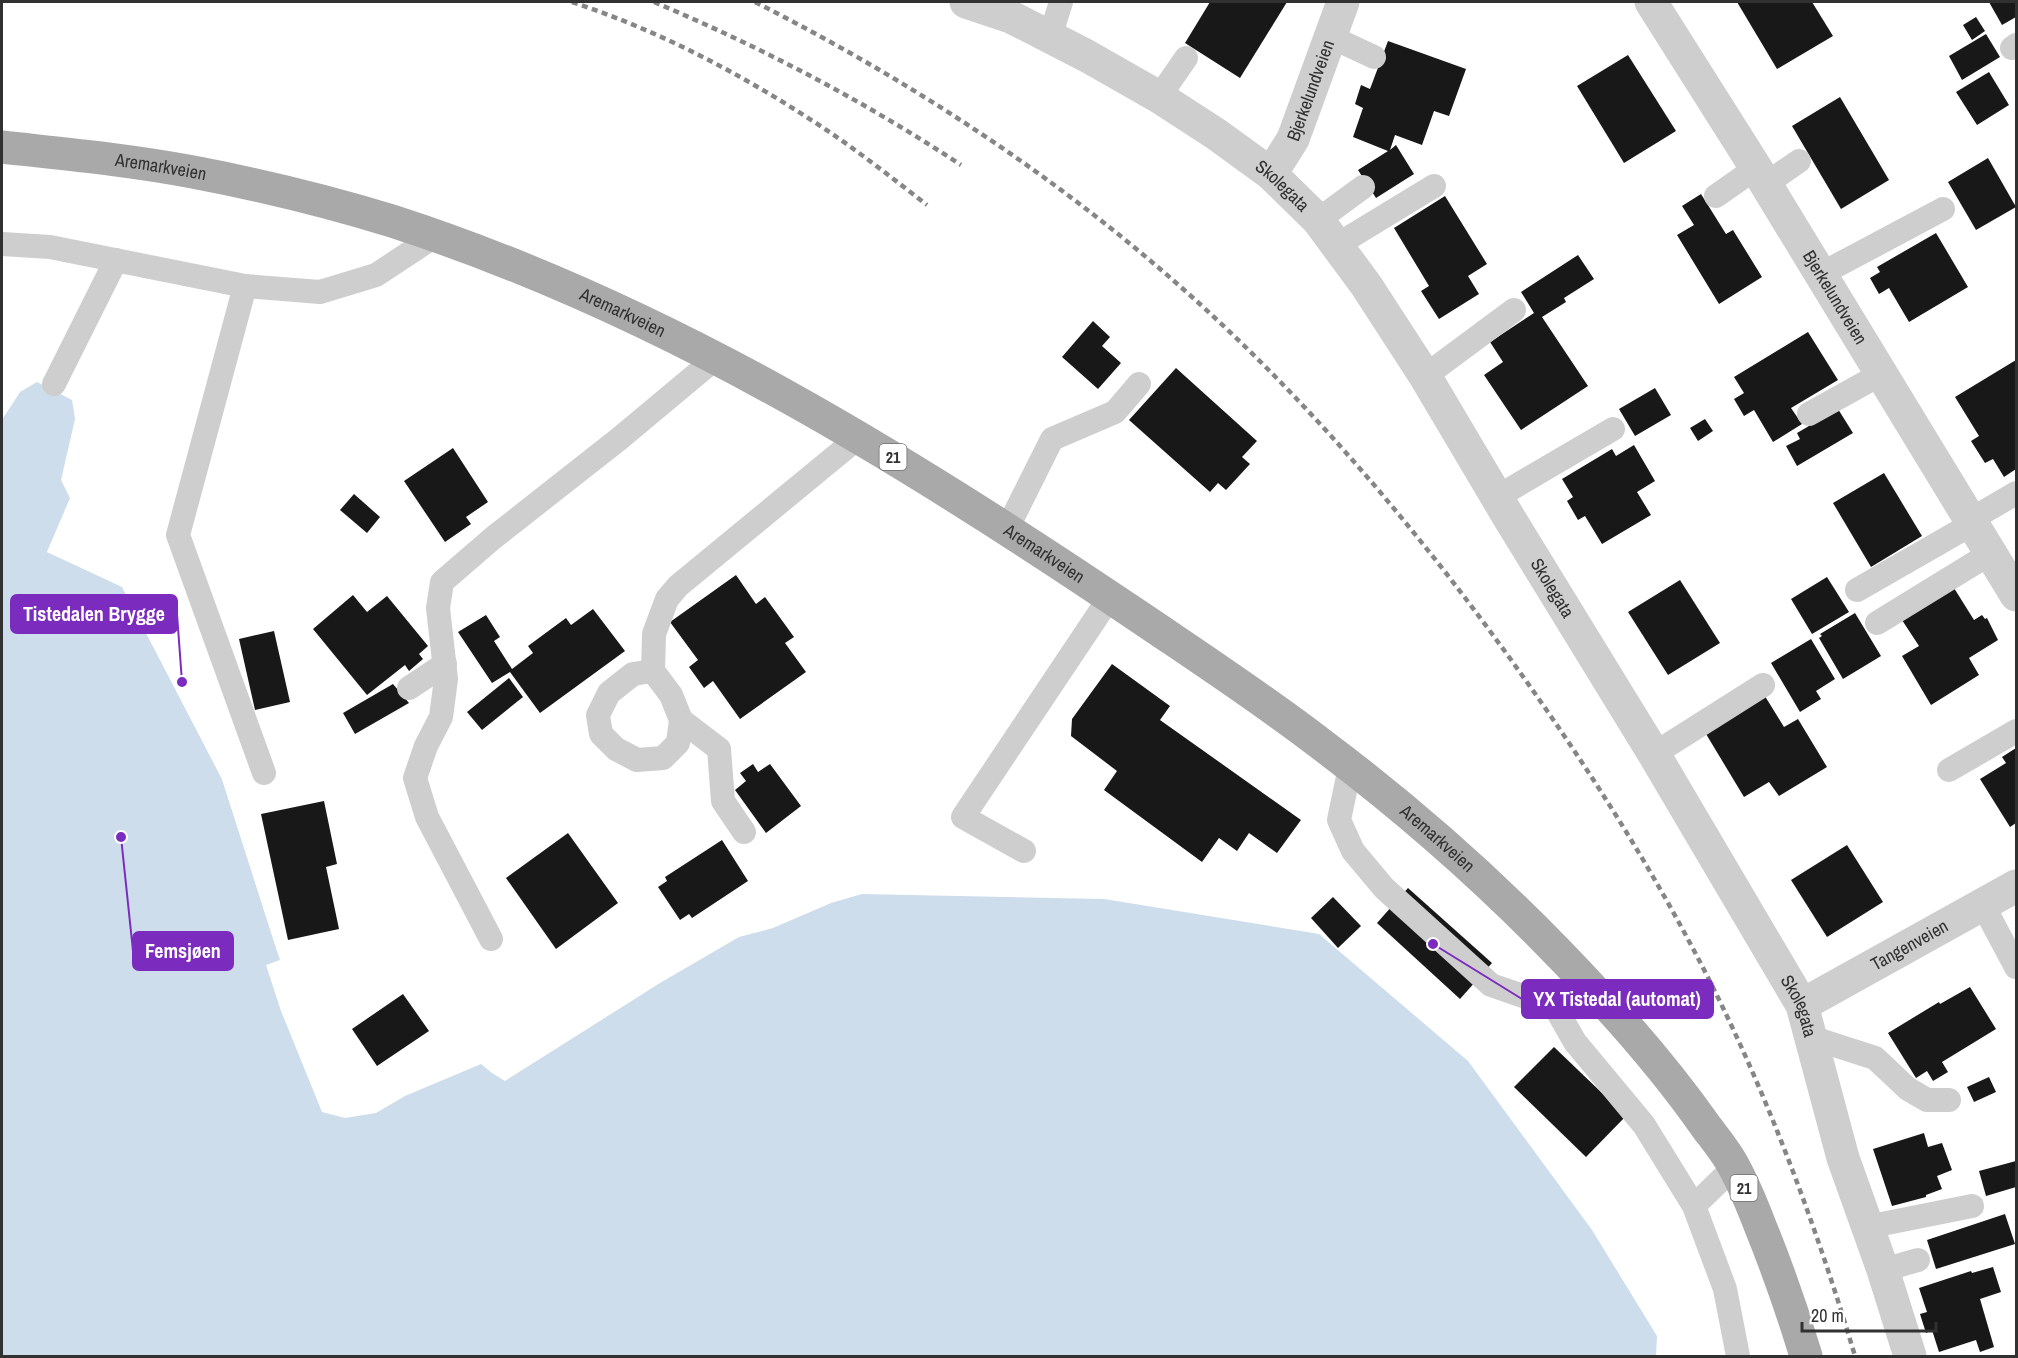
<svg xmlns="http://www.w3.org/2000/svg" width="2018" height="1358" font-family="'Archivo Narrow',sans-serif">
	<rect width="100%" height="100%" fill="#fff"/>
	<polygon fill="#cdddeb" points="37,382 72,400 75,419 61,480 70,498 47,552 122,586 222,779 280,960 266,965 281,1011 322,1112 345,1118 376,1113 405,1096 481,1064 492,1073 505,1081 660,983 739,937 773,928 831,903 862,894 1104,899 1319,934 1468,1061 1592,1230 1657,1336 1656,1356 2,1356 2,420 20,392"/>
	<polygon fill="#fff" points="56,533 58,534 51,550 124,585 225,778 281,954 278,954 222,779 122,587 47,552"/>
	<g fill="#181818">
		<polygon points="1210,2 1287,2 1240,78 1185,43"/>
		<polygon points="1737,2 1812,2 1833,36 1777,69"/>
		<polygon points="1989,2 2016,2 2016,17 2002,25"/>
		<polygon points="1976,17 1985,31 1972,40 1963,25"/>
		<polygon points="1986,34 2000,57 1962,80 1949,56"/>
		<polygon points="1388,41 1466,69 1449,116 1434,111 1422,145 1395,135 1390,150 1396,145 1414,174 1376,198 1358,170 1388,151 1353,137 1363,108 1355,104 1361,85 1370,89"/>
		<polygon points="1628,55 1676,131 1624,163 1577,86"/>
		<polygon points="1989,72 2009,105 1977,125 1956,92"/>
		<polygon points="1840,97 1889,180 1841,209 1792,126"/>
		<polygon points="1988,158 2016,207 1976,230 1948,182"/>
		<polygon points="1701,194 1726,234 1733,230 1762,277 1719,304 1677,235 1694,225 1682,206"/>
		<polygon points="1445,196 1487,264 1468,276 1479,294 1439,319 1421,291 1429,286 1394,228"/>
		<polygon points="1936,233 1968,287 1909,322 1889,288 1879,294 1870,278 1880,272 1877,267"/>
		<polygon points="1578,255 1594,279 1564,298 1566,302 1542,317 1588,386 1521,430 1484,375 1503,362 1490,342 1534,313 1521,292"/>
		<polygon points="1093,321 1110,337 1102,346 1121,363 1098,389 1062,357"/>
		<polygon points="1808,332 1838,380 1791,408 1802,424 1773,442 1754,410 1744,416 1734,399 1744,393 1734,377"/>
		<polygon points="2016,360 2016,469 2004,477 1993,459 1985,463 1971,441 1979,436 1955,397"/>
		<polygon points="1176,368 1257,441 1242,457 1250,464 1226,490 1218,483 1210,492 1129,420"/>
		<polygon points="1655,388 1671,415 1635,436 1619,409"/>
		<polygon points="1838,409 1853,433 1797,466 1786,446 1800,439 1797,433"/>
		<polygon points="1705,419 1713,431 1698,441 1690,428"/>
		<polygon points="1634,445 1655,481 1637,492 1651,515 1602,544 1585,516 1578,520 1567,501 1573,497 1562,479 1612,449 1616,456"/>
		<polygon points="453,448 488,502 466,517 471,524 445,542 404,481"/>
		<polygon points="1884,473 1922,536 1871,567 1833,503"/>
		<polygon points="354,494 380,517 367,533 340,510"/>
		<polygon points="736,575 756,604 765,597 794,637 785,643 806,672 740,719 713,681 704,688 689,667 698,660 670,622"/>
		<polygon points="1827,577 1849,612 1812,634 1791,599"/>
		<polygon points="1680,580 1720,643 1668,675 1628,612"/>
		<polygon points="1954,588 1974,620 1982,615 1985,619 1987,618 1998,640 1969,658 1979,675 1931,705 1902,656 1919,646 1902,620"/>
		<polygon points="353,595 367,612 387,596 428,646 419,654 423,659 409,671 405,665 367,695 313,629"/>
		<polygon points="593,609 625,651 540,713 510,672 492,683 458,632 486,615 500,637 494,641 512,669 533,653 528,646 566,618 571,625"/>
		<polygon points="1855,613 1881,656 1843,679 1819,638 1822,636 1820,634"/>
		<polygon points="274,631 290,702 255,710 239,639"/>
		<polygon points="1811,639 1835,679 1816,691 1821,699 1800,712 1771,663"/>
		<polygon points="1112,664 1170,706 1160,720 1301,820 1277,853 1249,833 1237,851 1219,838 1202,862 1104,790 1117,771 1071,736 1072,719"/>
		<polygon points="509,678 523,697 482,730 467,712"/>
		<polygon points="393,684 409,703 355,734 343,713"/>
		<polygon points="1763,693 1784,727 1798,719 1827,767 1779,796 1769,782 1744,797 1703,729"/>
		<polygon points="2016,748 2016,823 2010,827 1980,779 2006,763 2002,757"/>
		<polygon points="753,764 758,772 770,764 801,806 766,833 735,790 746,781 740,773"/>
		<polygon points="324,801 337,864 326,867 339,929 288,940 261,814"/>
		<polygon points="568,833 618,903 556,949 506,878"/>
		<polygon points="722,840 748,881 692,918 689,914 680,920 658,887 667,881 665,877"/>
		<polygon points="1847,845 1883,902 1827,937 1791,880"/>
		<polygon points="1408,888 1492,963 1460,999 1377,923"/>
		<polygon points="1333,897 1361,926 1338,948 1311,918"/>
		<polygon points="1970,987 1996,1029 1942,1062 1948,1072 1933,1081 1927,1071 1916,1078 1888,1033 1939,1002 1940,1004"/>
		<polygon points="403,994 429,1031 377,1066 352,1029"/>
		<polygon points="1554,1047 1626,1116 1586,1157 1514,1087"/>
		<polygon points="1989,1077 1996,1092 1974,1102 1967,1087"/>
		<polygon points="1924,1133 1928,1147 1942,1143 1952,1170 1937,1176 1942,1189 1926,1195 1926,1197 1892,1206 1873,1149"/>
		<polygon points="2016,1161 2016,1187 1986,1196 1979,1171"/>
		<polygon points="2005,1214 2015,1244 1936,1269 1927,1240"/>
		<polygon points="1993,1267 2001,1292 1980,1299 1994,1347 1980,1352 1976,1340 1939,1352 1932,1330 1926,1333 1920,1314 1927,1312 1919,1288 1971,1271 1972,1273"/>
	</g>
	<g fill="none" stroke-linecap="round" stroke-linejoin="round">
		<g stroke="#cecece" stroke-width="24">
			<polyline points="1329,36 1374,57"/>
			<polyline points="1050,37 1061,2"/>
			<polyline points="2012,48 2016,45"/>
			<polyline points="1159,97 1186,58"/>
			<polyline points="1766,184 1799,161"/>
			<polyline points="1716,196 1756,168"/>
			<polyline points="1318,220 1363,187"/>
			<polyline points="2,244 50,247 245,286 320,292 376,275 435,236"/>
			<polyline points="1337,245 1434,186"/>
			<polyline points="1821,274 1943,209"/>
			<polyline points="245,286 178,535 264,773"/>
			<polyline points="1425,376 1514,310"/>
			<polyline points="54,384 116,260"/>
			<polyline points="1809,414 1881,374"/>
			<polyline points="1497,497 1613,429"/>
			<polyline points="1970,520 2016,493"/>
			<polyline points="1007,529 1052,439 1115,412 1139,384"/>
			<polyline points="1857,590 1972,524"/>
			<polyline points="1877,623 1991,553"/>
			<polyline points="653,671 633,674 609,693 598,715 601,734 616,749 637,760 663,758 678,743 681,720 671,695 653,671 654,634 667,599 678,586 859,437"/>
			<polyline points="409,688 445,664"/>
			<polyline points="681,720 719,749 723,801 744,832"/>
			<polyline points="1654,754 1763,685"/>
			<polyline points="1350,767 1339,820 1353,851 1384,888 1491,985 1555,1007 1600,996"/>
			<polyline points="1949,770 2016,731"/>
			<polyline points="1024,851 963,817 1110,597"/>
			<polyline points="1983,905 2016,967"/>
			<polyline points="491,939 427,817 415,778 426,746 441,717 446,679 438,608 442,582 493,538 619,439 716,358"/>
			<polyline points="1555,1007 1575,1042 1644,1125 1694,1206 1725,1289 1738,1356"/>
			<polyline points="1810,1037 1875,1058 1908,1089 1927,1100 1949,1100"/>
			<polyline points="1694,1206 1734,1167"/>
			<polyline points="1867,1227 1972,1206"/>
			<polyline points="1883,1270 1918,1260"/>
		</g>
		<g stroke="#cecece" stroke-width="33">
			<path id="s1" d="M 966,2 L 1011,17 L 1087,56 L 1159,97 L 1216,134 L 1271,174 L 1318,220 L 1366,285 L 1425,376 L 1508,516 L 1654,754 L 1802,1005 L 1843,1158 L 1883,1270 L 1910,1356"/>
			<path id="s2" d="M 1651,2 L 1756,168 L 2016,595"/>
			<path id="s3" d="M 1271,174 L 1293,139 L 1343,2"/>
			<path id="s4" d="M 1802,1005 L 2016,886"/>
		</g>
		<path stroke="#a9a9a9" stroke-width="33" id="s5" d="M 2,147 C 65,154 130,160 193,172 C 261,185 327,201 392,221 C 665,309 909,461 1144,620 C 1203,660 1264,700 1321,744 C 1421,819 1515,904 1599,996 C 1638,1038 1674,1081 1707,1128 C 1716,1140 1726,1152 1733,1165 C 1744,1185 1753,1207 1761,1228 C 1778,1270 1793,1313 1806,1356"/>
		<g stroke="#868686" stroke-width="4.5" stroke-dasharray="6 4.5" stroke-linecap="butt">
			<path d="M 572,2 C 654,29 732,69 805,116 C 848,143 887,174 927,205"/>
			<path d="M 654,2 C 763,48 862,100 961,165"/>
			<path d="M 755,2 C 905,78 1047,170 1174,281 C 1283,376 1378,484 1466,599 C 1553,714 1634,835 1700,962 C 1765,1087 1815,1222 1855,1356"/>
		</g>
	</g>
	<g text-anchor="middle" stroke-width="6" stroke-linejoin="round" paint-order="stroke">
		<g fill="#fff" stroke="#6f6f6f" stroke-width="1.5">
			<rect x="879.5" y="444" width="27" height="26" rx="4.5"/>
			<rect x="1730.5" y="1175" width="27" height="26" rx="4.5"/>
		</g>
		<g font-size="16" font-weight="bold" fill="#313131">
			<text x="893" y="463">21</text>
			<text x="1744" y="1194">21</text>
		</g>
		<g font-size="18" fill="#313131" stroke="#fff">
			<text dy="6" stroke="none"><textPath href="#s3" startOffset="93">Bjerkelundveien</textPath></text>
			<text dy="6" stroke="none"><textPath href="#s5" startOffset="160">Aremarkveien</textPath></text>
			<text dy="6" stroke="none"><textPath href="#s1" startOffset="368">Skolegata</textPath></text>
			<text dy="6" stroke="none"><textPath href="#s2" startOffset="348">Bjerkelundveien</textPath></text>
			<text dy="6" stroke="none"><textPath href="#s5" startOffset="646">Aremarkveien</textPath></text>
			<text dy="6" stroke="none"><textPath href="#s5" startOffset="1132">Aremarkveien</textPath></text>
			<text dy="6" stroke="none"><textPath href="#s1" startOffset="854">Skolegata</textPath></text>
			<text dy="6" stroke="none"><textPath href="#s5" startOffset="1618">Aremarkveien</textPath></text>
			<text dy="6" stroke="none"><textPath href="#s4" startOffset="123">Tangenveien</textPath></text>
			<text dy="6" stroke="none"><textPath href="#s1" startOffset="1340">Skolegata</textPath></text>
		</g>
	</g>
	<path fill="none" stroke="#7b2cbf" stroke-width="2" d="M182 682L177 614M121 837L133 951M1433 944L1522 999"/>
	<g fill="#7b2cbf" stroke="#fff" stroke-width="2">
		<circle cx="182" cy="682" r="6"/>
		<circle cx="121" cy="837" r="6"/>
		<circle cx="1433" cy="944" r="6"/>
	</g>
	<g fill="#7b2cbf" stroke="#7b2cbf" stroke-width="2">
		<rect x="11" y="595" width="166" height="38" rx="6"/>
		<rect x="133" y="932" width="100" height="38" rx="6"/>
		<rect x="1522" y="980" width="191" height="38" rx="6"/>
	</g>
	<g font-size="20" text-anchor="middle" font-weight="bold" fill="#fff">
		<text x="94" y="621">Tistedalen Brygge</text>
		<text x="183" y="958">Femsjøen</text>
		<text x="1617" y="1006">YX Tistedal (automat)</text>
	</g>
	<rect width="2018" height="1358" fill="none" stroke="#313131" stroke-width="6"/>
	<path d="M1802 1322v9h134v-9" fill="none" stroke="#313131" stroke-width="3"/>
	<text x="1811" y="1322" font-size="18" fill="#313131" stroke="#ffffff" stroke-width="4.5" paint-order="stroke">20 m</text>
</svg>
